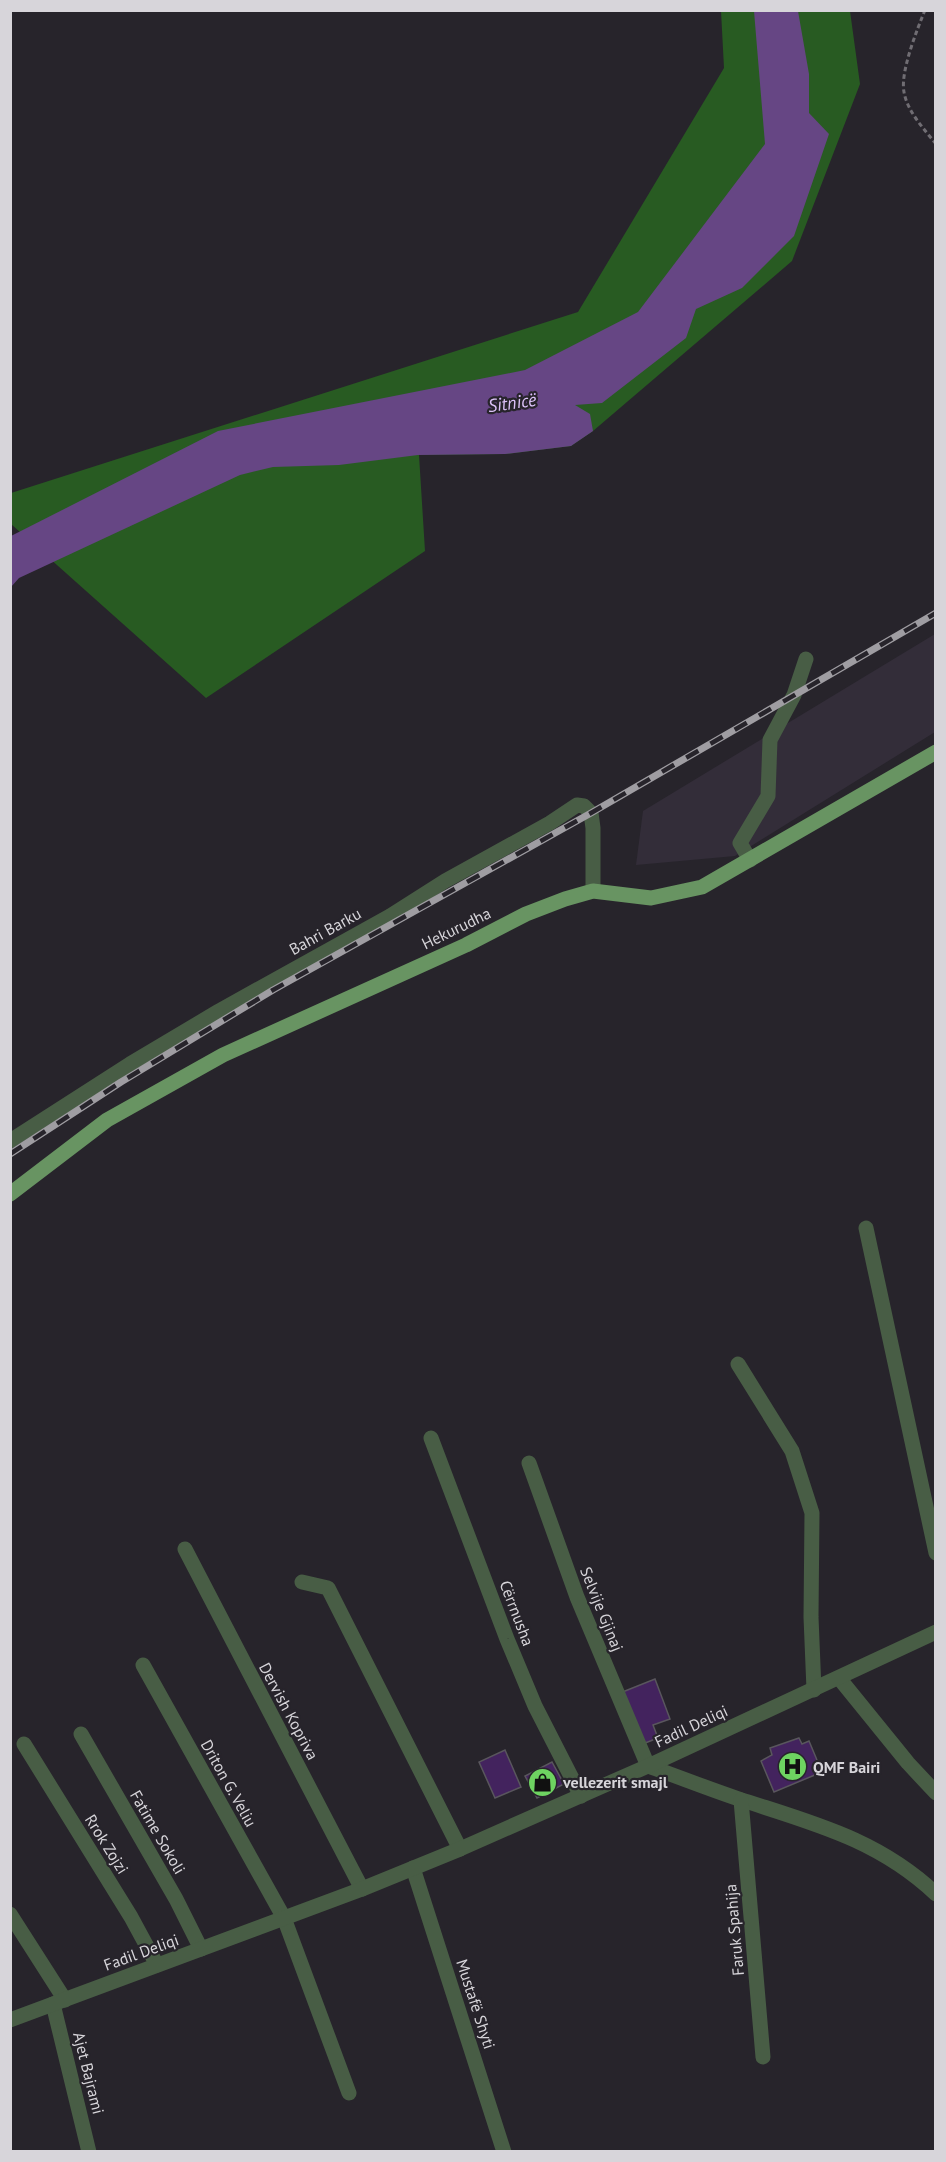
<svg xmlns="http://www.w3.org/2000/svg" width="946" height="2162" font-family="'PT Sans',sans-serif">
	<rect width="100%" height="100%" fill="#27242b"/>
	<polygon fill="#332d39" points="935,634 935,732 735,856 636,865 643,811"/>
	<polygon fill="#285b22" points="721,11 850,11 860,84 792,261 593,431 571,446 505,454 419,455 425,551 206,698 11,524 11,493 578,312 724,68"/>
	<polygon fill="#664684" points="754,11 798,11 809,74 809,113 829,134 794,236 742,288 696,309 686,338 602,403 575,405 590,414 593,431 571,446 505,454 418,455 339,465 273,467 240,475 19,578 11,587 11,536 218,431 525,370 638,312 765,144"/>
	<g fill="#43235e" stroke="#59565d" stroke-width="1.5">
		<polygon points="655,1679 670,1719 653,1725 658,1738 640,1745 620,1693"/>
		<polygon points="799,1738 802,1744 809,1741 822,1772 774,1792 761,1761 772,1755 770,1748"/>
		<polygon points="505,1750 521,1787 495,1798 479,1762"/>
		<polygon points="552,1762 564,1784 537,1798 525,1776"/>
	</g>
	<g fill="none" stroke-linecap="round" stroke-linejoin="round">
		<path stroke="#706d73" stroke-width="3" stroke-dasharray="4.5 3" stroke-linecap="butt" d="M 925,10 C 917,30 900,72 904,92 C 907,111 924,129 936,144"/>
		<g stroke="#485d45" stroke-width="15">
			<polyline points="750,860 740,843 768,796 770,740 794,695 806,659"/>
			<polyline points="10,1141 130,1064 219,1011 390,916 445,881 550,823 577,805 584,806 591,813 593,828 593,891"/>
			<polyline points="866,1228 936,1553"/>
			<polyline points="738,1364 792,1451 812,1513 811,1617 814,1690"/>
			<polyline points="431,1438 507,1639 535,1706 581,1796"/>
			<polyline points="529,1463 577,1597 648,1766"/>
			<polyline points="185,1549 362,1889"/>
			<polyline points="302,1582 328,1588 460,1849"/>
			<polyline points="143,1665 284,1918 349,2093"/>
			<polyline points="839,1678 908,1763 936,1793"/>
			<polyline points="81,1734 176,1899 201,1949"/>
			<polyline points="24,1744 131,1917 157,1965"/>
			<path d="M 648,1766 C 679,1777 709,1789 739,1799 C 812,1823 878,1839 936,1894"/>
			<polyline points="741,1800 763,2057"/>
			<polyline points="413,1868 504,2152"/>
			<polyline points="10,1914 65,2000"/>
			<polyline points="53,2004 89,2152"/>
			<polyline points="10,2020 362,1889 460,1849 648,1766 936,1632"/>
		</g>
		<polyline stroke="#689462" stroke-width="15" points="10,1194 107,1120 223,1055 466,945 526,914 565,899 593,891 651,898 702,887 936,752"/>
		<defs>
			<polyline id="rail" points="10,1154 121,1082 273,990 591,813 936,613"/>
		</defs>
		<use href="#rail" stroke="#9f9da2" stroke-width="7"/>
		<use href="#rail" stroke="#27242b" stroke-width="4.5" stroke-dasharray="14" stroke-linecap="butt"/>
	</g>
	<defs>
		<symbol id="hospital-disc" viewBox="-11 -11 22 22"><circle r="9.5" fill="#6ed361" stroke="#27242b"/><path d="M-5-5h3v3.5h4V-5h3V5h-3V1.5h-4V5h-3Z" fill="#111"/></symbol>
		<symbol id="shop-disc" viewBox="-11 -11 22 22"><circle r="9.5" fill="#6ed361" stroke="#27242b"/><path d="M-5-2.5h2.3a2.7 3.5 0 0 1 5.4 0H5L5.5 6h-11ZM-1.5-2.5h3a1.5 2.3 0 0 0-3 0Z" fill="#111"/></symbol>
	</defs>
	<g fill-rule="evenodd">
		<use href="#hospital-disc" x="776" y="1750" width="33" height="33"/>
		<use href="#shop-disc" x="526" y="1766" width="33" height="33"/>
	</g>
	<g text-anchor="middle" stroke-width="4.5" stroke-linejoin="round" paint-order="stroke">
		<g font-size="16" fill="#d7d5da" stroke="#27242b">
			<text transform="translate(456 928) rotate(-26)" y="6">Hekurudha</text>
			<text transform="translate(325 931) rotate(-29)" y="6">Bahri Barku</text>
			<text transform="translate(602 1609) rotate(68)" y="6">Selvije Gjinaj</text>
			<text transform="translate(517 1613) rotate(69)" y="6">Cërrnusha</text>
			<text transform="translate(289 1711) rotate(62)" y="6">Dervish Kopriva</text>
			<text transform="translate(691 1726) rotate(-25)" y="6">Fadil Deliqi</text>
			<text transform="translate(229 1783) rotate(61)" y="6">Driton G. Veliu</text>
			<text transform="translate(158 1832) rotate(60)" y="6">Fatime Sokoli</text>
			<text transform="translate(107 1844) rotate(58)" y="6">Rrok Zojzi</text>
			<text transform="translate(734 1930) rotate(-95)" y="6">Faruk Spahija</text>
			<text transform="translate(141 1952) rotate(-20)" y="6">Fadil Deliqi</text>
			<text transform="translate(476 2004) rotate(72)" y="6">Mustafë Shyti</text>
			<text transform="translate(89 2073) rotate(76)" y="6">Ajet Bajrami</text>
		</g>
		<g font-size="16" font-weight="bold" fill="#d7d5da" stroke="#27242b" text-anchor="start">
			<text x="813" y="1773">QMF Bairi</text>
			<text x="563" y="1788">vellezerit smajl</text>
		</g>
		<g font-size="18" font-style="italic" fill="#dbc1f7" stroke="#27242b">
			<text transform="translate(512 403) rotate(-8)" y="6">Sitnicë</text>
		</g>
	</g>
	<rect width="946" height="2162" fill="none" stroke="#d7d5da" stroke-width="24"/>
</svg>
